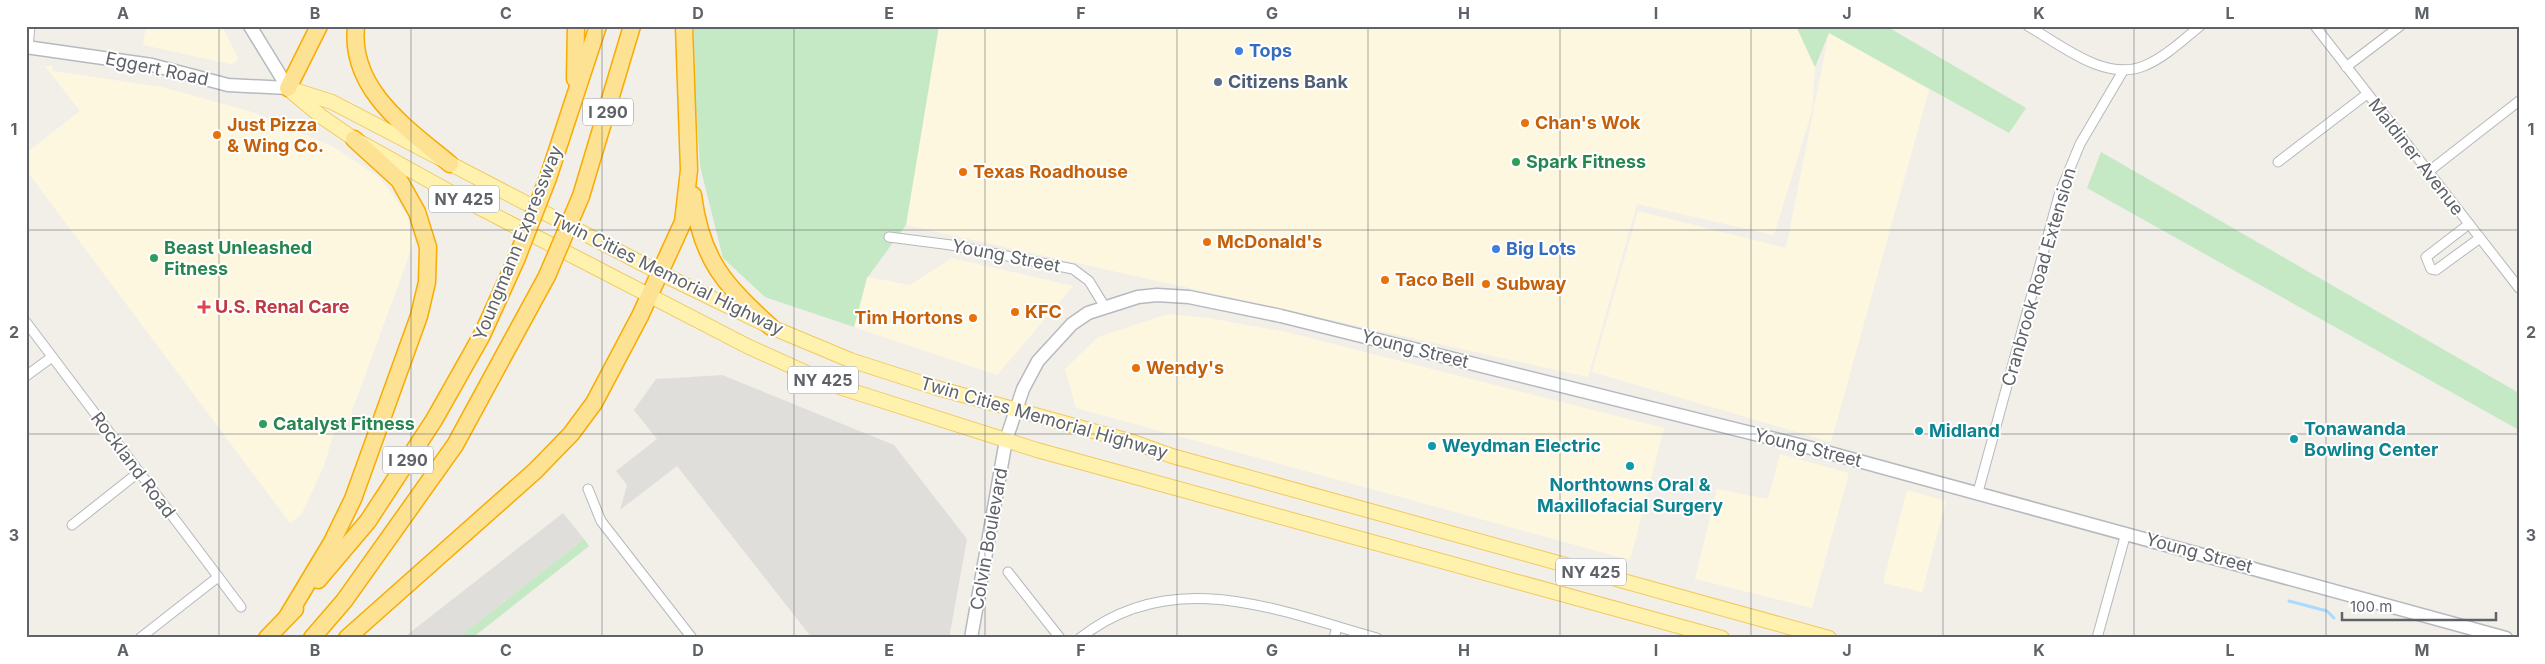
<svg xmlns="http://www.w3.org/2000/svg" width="2545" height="664" font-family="Inter,sans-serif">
	<rect width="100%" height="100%" fill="#f1efe8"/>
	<g fill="#fef7e0">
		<polygon points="146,26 222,26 238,58 235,63 230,64 143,45"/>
		<polygon points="939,26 1796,26 1815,67 1812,111 1774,235 1637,204 1588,377 906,225"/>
		<polygon points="1829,33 1929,90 1831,442 1592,372 1638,211 1786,248"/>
		<polygon points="45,66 52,66 52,71 162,87 252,112 332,146 380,178 407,215 414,242 345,430 336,425 324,466 301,515 290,523 26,170 26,153 80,111"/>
		<polygon points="952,258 1073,286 997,375 854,327 867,277 910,285"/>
		<polygon points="1168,314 1209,318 1286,332 1664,428 1630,560 1076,408 1065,369 1098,337"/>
		<polygon points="1780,454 1849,473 1812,608 1695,579 1717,489 1768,499"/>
		<polygon points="1907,490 1946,501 1922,592 1883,583"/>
	</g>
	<g fill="#e0deda">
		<polygon points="722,375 894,445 967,539 949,638 812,638 677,466 620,510 627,485 616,471 657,439 634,410 656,379"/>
		<polygon points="563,513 584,539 458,638 403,638"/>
	</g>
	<g fill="#c5e8c5">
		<polygon points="694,26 939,26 906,225 867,278 854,327 765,297 723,258 700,166 695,96"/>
		<polygon points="1796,26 1886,26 2026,108 2009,133 1829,33 1815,67"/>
		<polygon points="2101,152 2519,393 2519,430 2087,188"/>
		<polygon points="584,539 589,546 476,635 478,638 458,638"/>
	</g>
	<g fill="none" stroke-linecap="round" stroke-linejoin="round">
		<polyline stroke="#aadaff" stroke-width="3" points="2289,601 2327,611 2334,618"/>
		<defs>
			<g id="street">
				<path d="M 2028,26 C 2061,45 2105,82 2144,66 C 2164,58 2183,40 2200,26"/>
				<polyline points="2315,26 2519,288"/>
				<polyline points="28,47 30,26"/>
				<polyline points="2346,67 2400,26"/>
				<polyline points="2278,162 2367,94"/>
				<polyline points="2428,172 2519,101"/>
				<polyline points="2469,224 2426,257 2431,269 2436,270 2480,238"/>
				<polyline points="889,237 951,245 1073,269 1089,281 1105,307"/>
				<polyline points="26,322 241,607"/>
				<polyline points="26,376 52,357"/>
				<polyline points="588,489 601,521 692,638"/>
				<polyline points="1978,492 2059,195 2080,144 2123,71"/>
				<polyline points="72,525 139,472"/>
				<polyline points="1008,572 1060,638"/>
				<polyline points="140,638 218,577"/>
				<path d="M 1080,638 C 1172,565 1277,610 1377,638"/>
				<polyline points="1334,638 1337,627"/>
				<polyline points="2097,638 2126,533"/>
			</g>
			<g id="secondary">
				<polyline points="250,26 288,88"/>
				<polyline points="26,47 152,65 228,85 288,88"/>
				<polyline points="971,638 1006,440 1023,389 1038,361 1072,324 1088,313 1138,297 1157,295 1189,297 1281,316 1815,449 2506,638"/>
			</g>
			<g id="primary">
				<polyline points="288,88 332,102 660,273 771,327 850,360 937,388 1133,442 1172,456 1829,638"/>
				<polyline points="292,92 322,117 354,139 459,197 747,346 833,385 1037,450 1722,638"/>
			</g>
			<g id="highway">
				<path d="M 356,26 C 349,90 408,129 450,164"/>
				<polyline points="575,79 576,26"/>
				<polyline points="288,88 319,26"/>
				<polyline points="548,178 598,26"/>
				<path d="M 693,195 C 701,260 725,285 771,327"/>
				<polyline points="581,196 632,26"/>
				<polyline points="318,580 368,521 434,420 482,335 516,260"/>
				<polyline points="287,617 332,542 353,499 419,316 427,282 428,247 417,212 399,180 354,139"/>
				<polyline points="267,638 295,609"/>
				<polyline points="312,638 344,601 455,445 547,276"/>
				<polyline points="347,638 535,471 571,434 594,403 640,316 683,222 689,170 684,26"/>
			</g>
		</defs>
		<use href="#street" stroke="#b5b8bc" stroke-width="11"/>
		<use href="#secondary" stroke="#b6babf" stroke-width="15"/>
		<use href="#primary" stroke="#f2c960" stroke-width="16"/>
		<use href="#highway" stroke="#f9ab00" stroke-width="19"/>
		<use href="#street" stroke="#fff" stroke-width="9"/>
		<use href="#secondary" stroke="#fff" stroke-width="12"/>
		<use href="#primary" stroke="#fff2af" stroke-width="14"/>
		<use href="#highway" stroke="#fde293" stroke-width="16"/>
		<defs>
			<g id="highway-bridge">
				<polyline points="516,260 548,178"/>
				<polyline points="547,276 581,196"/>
			</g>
		</defs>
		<use href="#highway-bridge" stroke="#f9ab00" stroke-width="19" stroke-linecap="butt"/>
		<use href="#highway-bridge" stroke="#fde293" stroke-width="16"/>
	</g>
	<path fill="none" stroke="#5f6368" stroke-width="1" stroke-opacity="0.55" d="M 219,26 L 219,638M 411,26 L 411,638M 602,26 L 602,638M 794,26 L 794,638M 985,26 L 985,638M 1177,26 L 1177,638M 1368,26 L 1368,638M 1560,26 L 1560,638M 1751,26 L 1751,638M 1943,26 L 1943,638M 2134,26 L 2134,638M 2326,26 L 2326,638M 26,230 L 2519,230M 26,434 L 2519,434"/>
	<g fill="#3f7fe0" stroke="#fff" stroke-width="2">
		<circle cx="1239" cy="51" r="5"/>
		<circle cx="1496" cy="249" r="5"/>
	</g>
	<circle fill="#5c6f8a" stroke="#fff" stroke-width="2" cx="1218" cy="82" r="5"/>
	<g fill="#e8710a" stroke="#fff" stroke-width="2">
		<circle cx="1525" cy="123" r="5"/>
		<circle cx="217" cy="135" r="5"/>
		<circle cx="963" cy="172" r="5"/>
		<circle cx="1207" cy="242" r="5"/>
		<circle cx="1385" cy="280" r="5"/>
		<circle cx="1486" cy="284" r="5"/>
		<circle cx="1015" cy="312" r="5"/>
		<circle cx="973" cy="318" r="5"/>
		<circle cx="1136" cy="368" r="5"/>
	</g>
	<g fill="#2e9e5b" stroke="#fff" stroke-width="2">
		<circle cx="1516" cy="162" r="5"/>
		<circle cx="154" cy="258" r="5"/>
		<circle cx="263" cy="424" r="5"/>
	</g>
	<path fill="#e0444e" stroke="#fff" stroke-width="2" d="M201.5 299.5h5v5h5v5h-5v5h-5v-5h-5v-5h5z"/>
	<g fill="#0f9aa8" stroke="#fff" stroke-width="2">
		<circle cx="1919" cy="431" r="5"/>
		<circle cx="2294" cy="439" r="5"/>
		<circle cx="1432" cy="446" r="5"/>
		<circle cx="1630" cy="466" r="5"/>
	</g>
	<g text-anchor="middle" stroke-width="4" stroke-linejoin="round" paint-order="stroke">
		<g fill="#fff" stroke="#8f9295" stroke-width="1">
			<rect x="583" y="98.5" width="50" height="27" rx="4"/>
			<rect x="429" y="185.5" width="70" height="27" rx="4"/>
			<rect x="788" y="366.5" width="70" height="27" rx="4"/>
			<rect x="383" y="446.5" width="50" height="27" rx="4"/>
			<rect x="1556" y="558.5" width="70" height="27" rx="4"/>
		</g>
		<g font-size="16" font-weight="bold" fill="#5f6368">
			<text x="608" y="118">I 290</text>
			<text x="464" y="205">NY 425</text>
			<text x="823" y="386">NY 425</text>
			<text x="408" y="466">I 290</text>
			<text x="1591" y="578">NY 425</text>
		</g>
		<g font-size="18" font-weight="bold" fill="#366cbe" stroke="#fff" text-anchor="start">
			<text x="1249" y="57">Tops</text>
			<text x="1506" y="255">Big Lots</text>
		</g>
		<g font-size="18" fill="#5f6368" stroke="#fff">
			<text transform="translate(157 69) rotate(12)" y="6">Eggert Road</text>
			<text transform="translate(2416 157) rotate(52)" y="6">Maldiner Avenue</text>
			<text transform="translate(518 243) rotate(-68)" y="6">Youngmann Expressway</text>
			<text transform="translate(1006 256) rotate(11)" y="6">Young Street</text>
			<text transform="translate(667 274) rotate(26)" y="6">Twin Cities Memorial Highway</text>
			<text transform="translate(2039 277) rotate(-74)" y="6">Cranbrook Road Extension</text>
			<text transform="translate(1415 349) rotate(14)" y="6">Young Street</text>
			<text transform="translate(1044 418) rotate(16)" y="6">Twin Cities Memorial Highway</text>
			<text transform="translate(1808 448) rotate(14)" y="6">Young Street</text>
			<text transform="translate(133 465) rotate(53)" y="6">Rockland Road</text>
			<text transform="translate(989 539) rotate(-80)" y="6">Colvin Boulevard</text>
			<text transform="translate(2199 553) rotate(15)" y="6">Young Street</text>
		</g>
		<g font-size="18" font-weight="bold" fill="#4e5e75" stroke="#fff" text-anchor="start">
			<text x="1228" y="88">Citizens Bank</text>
		</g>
		<g font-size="18" font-weight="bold" fill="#c56008" stroke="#fff" text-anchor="start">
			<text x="1535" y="129">Chan's Wok</text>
			<text x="227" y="131">Just Pizza<tspan x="227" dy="21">&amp; Wing Co.</tspan></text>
			<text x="973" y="178">Texas Roadhouse</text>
			<text x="1217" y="248">McDonald's</text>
			<text x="1395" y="286">Taco Bell</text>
			<text x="1496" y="290">Subway</text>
			<text x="1025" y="318">KFC</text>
			<text x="963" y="324" text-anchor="end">Tim Hortons</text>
			<text x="1146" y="374">Wendy's</text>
		</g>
		<g font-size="18" font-weight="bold" fill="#27864d" stroke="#fff" text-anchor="start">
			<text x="1526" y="168">Spark Fitness</text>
			<text x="164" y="254">Beast Unleashed<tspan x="164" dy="21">Fitness</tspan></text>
			<text x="273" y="430">Catalyst Fitness</text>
		</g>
		<g font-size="18" font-weight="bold" fill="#be3a42" stroke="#fff" text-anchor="start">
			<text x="215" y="313">U.S. Renal Care</text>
		</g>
		<g font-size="18" font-weight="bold" fill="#0d838f" stroke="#fff" text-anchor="start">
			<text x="2304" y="435">Tonawanda<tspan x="2304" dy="21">Bowling Center</tspan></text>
			<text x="1929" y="437">Midland</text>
			<text x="1442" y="452">Weydman Electric</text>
			<text x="1630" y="491" text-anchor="middle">Northtowns Oral &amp;<tspan x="1630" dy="21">Maxillofacial Surgery</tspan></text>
		</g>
	</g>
	<rect width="2545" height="664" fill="none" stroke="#ffffff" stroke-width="55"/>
	<path d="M2342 612v8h154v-8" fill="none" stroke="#5f6368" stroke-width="2.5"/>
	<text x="2350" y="612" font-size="15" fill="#5f6368" stroke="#ffffff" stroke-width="4" paint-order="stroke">100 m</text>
	<rect x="28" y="28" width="2490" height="608" fill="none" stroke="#5f6368" stroke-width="2"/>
	<g font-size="16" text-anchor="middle" font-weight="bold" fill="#5f6368">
		<text x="123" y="19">A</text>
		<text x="315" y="19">B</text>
		<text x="506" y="19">C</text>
		<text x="698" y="19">D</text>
		<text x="889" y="19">E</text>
		<text x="1081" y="19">F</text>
		<text x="1272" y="19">G</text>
		<text x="1464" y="19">H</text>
		<text x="1656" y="19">I</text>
		<text x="1847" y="19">J</text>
		<text x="2039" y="19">K</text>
		<text x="2230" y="19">L</text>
		<text x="2422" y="19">M</text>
		<text x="14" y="135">1</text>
		<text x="2531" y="135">1</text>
		<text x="14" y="338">2</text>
		<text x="2531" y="338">2</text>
		<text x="14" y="541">3</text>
		<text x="2531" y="541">3</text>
		<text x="123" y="656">A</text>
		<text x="315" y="656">B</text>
		<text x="506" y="656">C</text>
		<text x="698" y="656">D</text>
		<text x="889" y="656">E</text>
		<text x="1081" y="656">F</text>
		<text x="1272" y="656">G</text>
		<text x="1464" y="656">H</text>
		<text x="1656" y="656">I</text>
		<text x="1847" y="656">J</text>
		<text x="2039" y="656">K</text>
		<text x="2230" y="656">L</text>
		<text x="2422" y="656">M</text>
	</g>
</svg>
